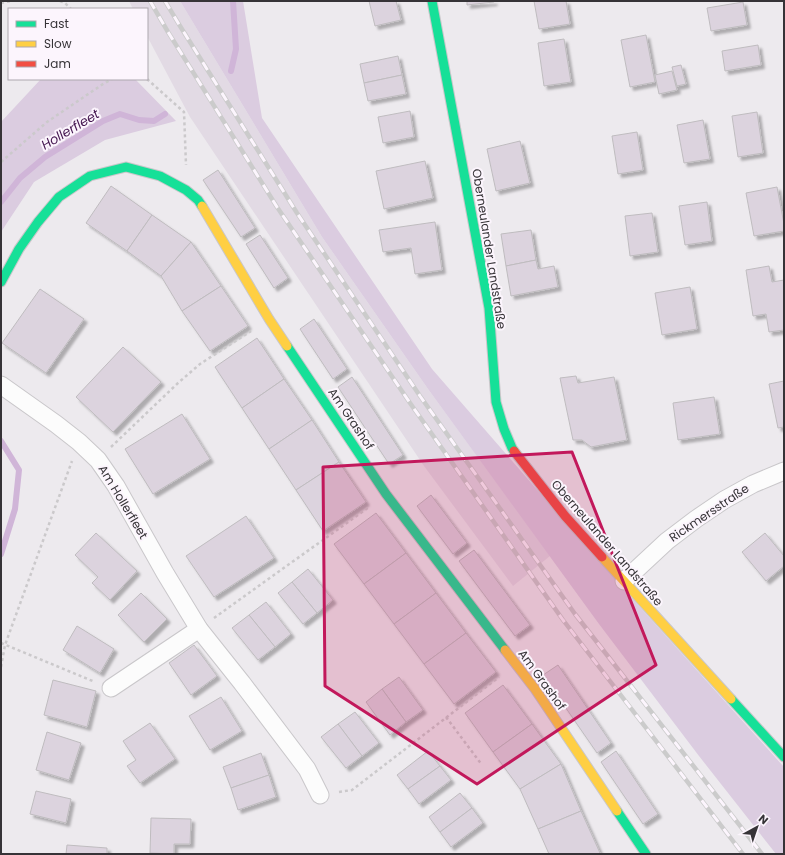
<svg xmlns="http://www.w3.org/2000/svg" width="785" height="855" font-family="Poppins,sans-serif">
	<defs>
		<filter id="shadow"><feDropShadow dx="3.5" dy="3.5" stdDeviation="1" flood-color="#0004"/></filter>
	</defs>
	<rect width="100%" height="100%" fill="#edeaee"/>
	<polygon fill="#e2dae4" points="129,1 180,1 322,237 428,389 550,556 513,586 424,466 190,117 147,36 147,9 133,9"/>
	<g fill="#dbcce0">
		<polygon points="180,1 243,1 262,118 432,369 620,585 784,767 784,854 776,854 699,756 599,624 428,389 322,237"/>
		<polygon points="41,79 135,79 176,121 105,140 34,182 1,232 1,122"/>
	</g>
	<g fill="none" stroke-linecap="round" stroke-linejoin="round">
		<g stroke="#d0b5d8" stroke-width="6">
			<polyline points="231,71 236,49 233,1"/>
			<polyline points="1,202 20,178 45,157 103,121 120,114 139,120 154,121 165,114"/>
			<polyline points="1,441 19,470 15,509 1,554"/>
		</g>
	</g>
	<g fill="#dcd3de" stroke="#bfbcbf" filter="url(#shadow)">
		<polygon points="369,1 396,1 401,20 375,26"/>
		<polygon points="467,1 494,1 494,2 467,5"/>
		<polygon points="534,1 566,1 570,24 539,29"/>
		<polygon points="743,2 747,25 711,31 707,8"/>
		<polygon points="646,35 655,82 630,87 621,40"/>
		<polygon points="564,39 571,82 544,86 538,43"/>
		<polygon points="758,45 761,65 725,71 722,51"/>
		<polygon points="398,56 402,75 364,83 360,64"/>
		<polygon points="681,65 686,84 677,86 672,67"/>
		<polygon points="672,71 677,90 659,94 655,75"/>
		<polygon points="402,75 406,94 368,101 364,83"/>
		<polygon points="410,111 414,137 383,143 378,117"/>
		<polygon points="757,112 763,153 738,157 732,116"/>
		<polygon points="703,120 710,159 684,163 677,125"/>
		<polygon points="637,132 643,170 618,174 612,136"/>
		<polygon points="520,141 530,183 496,191 487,149"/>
		<polygon points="425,161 433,198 384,209 376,171"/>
		<polygon points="218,170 255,228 241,237 203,180"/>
		<polygon points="111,186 152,215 127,251 86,223"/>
		<polygon points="777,187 784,224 784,231 754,236 746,193"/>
		<polygon points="707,202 712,241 685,245 679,206"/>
		<polygon points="652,213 658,252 630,256 625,216"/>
		<polygon points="152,215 191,242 161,276 127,251"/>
		<polygon points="435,222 442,270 415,274 411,248 383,252 379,230"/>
		<polygon points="531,230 536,260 506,266 501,234"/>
		<polygon points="260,235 288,278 274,288 246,244"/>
		<polygon points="191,242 221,286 182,311 161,276"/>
		<polygon points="536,260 538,269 554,266 558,287 511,296 506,266"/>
		<polygon points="769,266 772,282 784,280 784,330 769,332 766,314 753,316 746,270"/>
		<polygon points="221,286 248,326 210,351 182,311"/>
		<polygon points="690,287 697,329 662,335 655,293"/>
		<polygon points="40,289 84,319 46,373 2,343"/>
		<polygon points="314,319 347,369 333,379 300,329"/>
		<polygon points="257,338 284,379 242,408 215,367"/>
		<polygon points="123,347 161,382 113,432 76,397"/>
		<polygon points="576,376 578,383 614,377 627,440 591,447 582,440 573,440 560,378"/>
		<polygon points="352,377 403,455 389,464 338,387"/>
		<polygon points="284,379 312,420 269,449 242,408"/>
		<polygon points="784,381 784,427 778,428 769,384"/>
		<polygon points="714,397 720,434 678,440 673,403"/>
		<polygon points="182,414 210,459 153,494 125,449"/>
		<polygon points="312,420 339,462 296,490 269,449"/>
		<polygon points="339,462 366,502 323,531 296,490"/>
		<polygon points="431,495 467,543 453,554 417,506"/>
		<polygon points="376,513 406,553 364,584 334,544"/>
		<polygon points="246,516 274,558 214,597 186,556"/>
		<polygon points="96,533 137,571 110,600 92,583 98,577 75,555"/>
		<polygon points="765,533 784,556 784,566 766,581 742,552"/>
		<polygon points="474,550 530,625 515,636 459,561"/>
		<polygon points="406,553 436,593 394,624 364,584"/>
		<polygon points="308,569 333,600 317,613 292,582"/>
		<polygon points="292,582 317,613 303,624 278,593"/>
		<polygon points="141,593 167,619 144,642 118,615"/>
		<polygon points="436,593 466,633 424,664 394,624"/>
		<polygon points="266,602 291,634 275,647 249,615"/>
		<polygon points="249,615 275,647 258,660 232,628"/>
		<polygon points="77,626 114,649 100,673 63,650"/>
		<polygon points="466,633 496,672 454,704 424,664"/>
		<polygon points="194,645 217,676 191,695 169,663"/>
		<polygon points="558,665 611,743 597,753 543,675"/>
		<polygon points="399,677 423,710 406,722 382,689"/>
		<polygon points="53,680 96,691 87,727 44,715"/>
		<polygon points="503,685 532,724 493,752 465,713"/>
		<polygon points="382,689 406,722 390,735 366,702"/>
		<polygon points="221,697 242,731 210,750 189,716"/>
		<polygon points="355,712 379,743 362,756 338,724"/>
		<polygon points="150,723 175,759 140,783 127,766 136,760 123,741"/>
		<polygon points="338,724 362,756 346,768 321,737"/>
		<polygon points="532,724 561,764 520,789 493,752"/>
		<polygon points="47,732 81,743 69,780 36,770"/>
		<polygon points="428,751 440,766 408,789 397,775"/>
		<polygon points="616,751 658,814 643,824 601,762"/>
		<polygon points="261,753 269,775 231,788 223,767"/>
		<polygon points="561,764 581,811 538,829 520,789"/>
		<polygon points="440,766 451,780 419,804 408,789"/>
		<polygon points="269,775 276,797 238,810 231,788"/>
		<polygon points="36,791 71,799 66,823 30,814"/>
		<polygon points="460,793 472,808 440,832 429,817"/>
		<polygon points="472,808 483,823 451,847 440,832"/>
		<polygon points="581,811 600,853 597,854 549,854 538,829"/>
		<polygon points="151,818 191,819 190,844 174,844 174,854 150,853"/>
		<polygon points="67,845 107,848 107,854 66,854"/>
	</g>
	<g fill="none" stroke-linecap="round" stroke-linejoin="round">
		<defs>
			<g id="street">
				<polyline points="1,385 56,424 79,442 98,460 116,486 165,573 199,629 242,683 307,769 320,795"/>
				<polyline points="624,581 667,541 696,519 724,500 753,484 784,471"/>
				<polyline points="111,688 199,629"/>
			</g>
			<g id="fast">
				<polyline points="432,1 489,308 496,402 504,429 512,448 514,451"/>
				<polyline points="1,282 19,249 38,222 59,197 90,176 126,167 160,176 186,190 198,200 202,206"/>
				<polyline points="287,346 386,494 505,650"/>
				<polyline points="731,699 784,757"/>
				<polyline points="617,811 646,854"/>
			</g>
			<g id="slow">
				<polyline points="202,206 269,319 287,346"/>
				<polyline points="602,557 731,699"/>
				<polyline points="505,650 535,689 617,811"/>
			</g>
			<polyline id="jam" points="514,451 565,516 602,557"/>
		</defs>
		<use href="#street" stroke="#c9c7ca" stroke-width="19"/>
		<use href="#fast" stroke="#c9c7ca" stroke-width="11"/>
		<use href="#slow" stroke="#c9c7ca" stroke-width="11"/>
		<use href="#jam" stroke="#c9c7ca" stroke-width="11"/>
		<g stroke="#cbc9cb" stroke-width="2.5" stroke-dasharray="3 3" stroke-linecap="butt">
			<polyline points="60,1 65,3 71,9"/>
			<polyline points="1,3 11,1"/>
			<polyline points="147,79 184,112 186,165"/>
			<polyline points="1,162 47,122 103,84 112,79"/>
			<polyline points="111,447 178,383 200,364 251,331"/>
			<polyline points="214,618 369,507"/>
			<polyline points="1,643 95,682"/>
			<polyline points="1,667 5,645 72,461"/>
			<polyline points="446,717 482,765"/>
			<polyline points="339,792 352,790 499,677"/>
		</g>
		<use href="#street" stroke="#fcfcfc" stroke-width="17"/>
		<use href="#fast" stroke="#16e098" stroke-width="9"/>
		<use href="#slow" stroke="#ffcf43" stroke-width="9"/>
		<use href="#jam" stroke="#f24e42" stroke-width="9"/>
		<defs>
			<g id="rail">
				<polyline points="150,1 168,32 277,207 410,403 563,620 743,854"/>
				<polyline points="165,1 180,26 297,213 420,396 575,614 762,854"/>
			</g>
		</defs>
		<use href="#rail" stroke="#cbcbcb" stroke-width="4.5"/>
		<use href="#rail" stroke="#fcf5fd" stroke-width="3" stroke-dasharray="9" stroke-linecap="butt"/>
	</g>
	<path fill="#c2185b" fill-opacity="0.2" stroke="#c2185b" stroke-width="3" stroke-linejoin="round" d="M 572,452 L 656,665 L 477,784 L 325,686 L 323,467 Z"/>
	<g text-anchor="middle" stroke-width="4" stroke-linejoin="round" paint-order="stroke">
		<g font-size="12" fill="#363337" stroke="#fcf5fd">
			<text transform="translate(489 249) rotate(81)" y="4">Oberneulander Landstraße</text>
			<text transform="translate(351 419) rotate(56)" y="4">Am Grashof</text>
			<text transform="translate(123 502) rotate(59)" y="4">Am Hollerfleet</text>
			<text transform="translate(709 513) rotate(-34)" y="4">Rickmersstraße</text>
			<text transform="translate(607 543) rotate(49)" y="4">Oberneulander Landstraße</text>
			<text transform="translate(542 680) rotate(54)" y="4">Am Grashof</text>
		</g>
		<g font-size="13" font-style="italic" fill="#43154f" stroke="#fcf5fd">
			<text transform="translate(70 129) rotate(-31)" y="5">Hollerfleet</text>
		</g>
	</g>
	<rect width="785" height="855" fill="none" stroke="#363337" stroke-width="4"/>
	<rect x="8" y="8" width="140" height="72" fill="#fcf5fd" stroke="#ada7ae"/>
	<rect x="16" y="21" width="20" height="6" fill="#16e098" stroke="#ada7ae"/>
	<text x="44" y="28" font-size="12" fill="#363337">Fast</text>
	<rect x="16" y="41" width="20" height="6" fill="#ffcf43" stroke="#ada7ae"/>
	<text x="44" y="48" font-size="12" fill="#363337">Slow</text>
	<rect x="16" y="61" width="20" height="6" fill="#f24e42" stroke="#ada7ae"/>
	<text x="44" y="68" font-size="12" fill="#363337">Jam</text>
	<g transform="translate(757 827) rotate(40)" stroke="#fcf5fd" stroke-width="3" paint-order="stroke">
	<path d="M0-3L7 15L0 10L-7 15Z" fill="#363337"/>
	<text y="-6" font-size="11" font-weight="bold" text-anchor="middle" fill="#363337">N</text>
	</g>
</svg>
